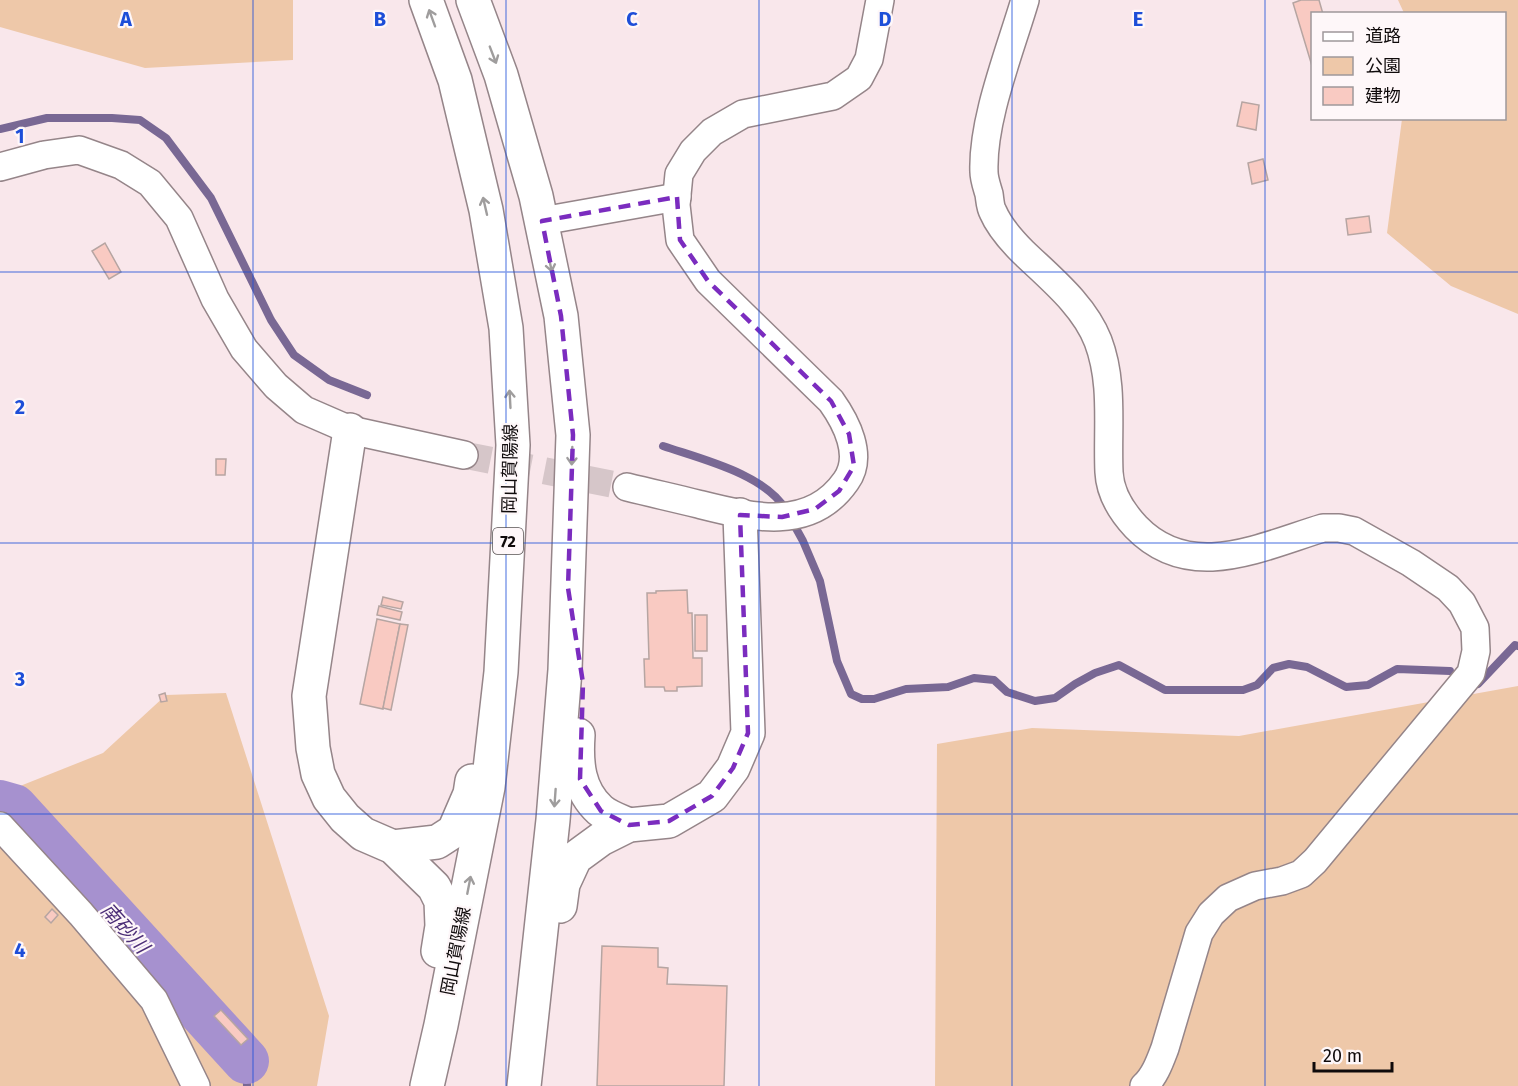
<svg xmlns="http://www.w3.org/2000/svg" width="1518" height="1086" font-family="'Fira Sans','Noto Sans JP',sans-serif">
	<rect width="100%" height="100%" fill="#f9e7eb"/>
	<g fill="#eec8a9">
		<polygon points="0,0 293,0 293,60 145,68 0,27"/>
		<polygon points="1398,0 1518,0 1518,314 1451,286 1387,233 1402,119 1504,118 1504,14 1404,13"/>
		<polygon points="1518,686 1518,1086 935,1086 937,744 1032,728 1239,736"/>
		<polygon points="226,693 329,1016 317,1086 0,1086 0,794 103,753 166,695"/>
	</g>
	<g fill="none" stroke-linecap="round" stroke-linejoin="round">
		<g stroke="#796894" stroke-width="8">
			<polyline points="0,129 47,118 112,118 140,120 166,138 211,198 271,320 294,355 329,380 367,395"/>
			<path d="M 663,446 C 701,459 765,474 786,510"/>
			<polyline points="792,521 803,541 820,581 837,661 851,694 862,699 874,699 906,689 948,687 974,678 994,680 1007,692 1035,701 1055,698 1075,684 1095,673 1119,665 1165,690 1243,690 1257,685 1273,668 1289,664 1307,667 1346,687 1368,685 1397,669 1450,671"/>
			<polyline points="1478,684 1515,645 1518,646"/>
			<polyline points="246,1061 247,1086"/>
		</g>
		<polyline stroke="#a691cf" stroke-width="46" points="0,803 14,807 246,1061"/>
	</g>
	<g fill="#f9cac2" stroke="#b6a5a2" stroke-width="1.5">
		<polygon points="1301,0 1319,0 1323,14 1312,14 1312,66 1293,3"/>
		<polygon points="1242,102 1259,105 1256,130 1237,126"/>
		<polygon points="1263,159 1268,180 1252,184 1248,163"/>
		<polygon points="1369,216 1371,232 1348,235 1346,219"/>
		<polygon points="105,243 121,272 109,279 92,251"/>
		<polygon points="216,459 226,459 225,475 216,475"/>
		<polygon points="687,590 688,613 692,613 693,658 702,658 702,686 677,687 677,691 665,691 664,687 645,687 644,659 649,659 647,593 656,593 656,591"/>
		<polygon points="383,597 403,602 401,609 381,605"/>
		<polygon points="379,606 402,612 400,620 377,615"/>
		<rect x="695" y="615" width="12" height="36"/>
		<polygon points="377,619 400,624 383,709 360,704"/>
		<polygon points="400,624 408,625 391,710 383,708"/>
		<polygon points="165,693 167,701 161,702 159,695"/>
		<polygon points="52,909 58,915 51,923 45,917"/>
		<polygon points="602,946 658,948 658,967 668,968 667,984 727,986 724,1086 597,1086"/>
		<polygon points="221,1010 248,1039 241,1045 214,1016"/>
	</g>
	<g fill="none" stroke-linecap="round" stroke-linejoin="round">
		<polyline stroke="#d6c6c9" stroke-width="27" stroke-dasharray="27 14" stroke-linecap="butt" points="464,455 627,487"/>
		<defs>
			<g id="minor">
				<path d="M 1025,0 C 1010,51 982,120 984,172 C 984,179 987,187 989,194 C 990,200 990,207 993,212 C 999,226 1012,241 1023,252 C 1050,278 1084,305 1098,341 C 1114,383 1107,428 1109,472 C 1110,494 1121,511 1136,527 C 1190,583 1260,547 1323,528 L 1339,528 L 1354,531 L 1411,563 L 1448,588 L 1462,603 L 1475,628 L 1476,651 L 1471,673 L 1315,861 L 1301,874 L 1282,881 L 1255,886 L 1228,898 L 1211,914 L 1199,933 L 1165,1048 C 1160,1061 1155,1076 1144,1086"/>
				<polyline points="0,167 44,155 79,150 121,165 150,183 179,218 215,299 244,349 276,386 304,410 350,430 464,455"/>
				<polyline points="542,221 677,197"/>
				<path d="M 627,487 C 651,493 674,498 698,504 C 750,517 810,533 846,481 C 864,456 846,422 831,401 L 708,281 L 680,240 L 676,205 L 679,174 L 693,151 L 712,132 L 743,114 L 833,96 L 859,78 L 869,59 L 880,0"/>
				<polyline points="0,826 81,914 154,1000 196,1086"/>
			</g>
			<g id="major">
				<polyline points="426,0 455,80 486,210 506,328 513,445 501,672 488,787 441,1025 427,1086"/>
				<polyline points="473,0 501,75 536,196 561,316 573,435 565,670 553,820 524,1086"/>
				<polyline points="350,430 309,696 313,748 318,774 329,798 345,818 363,834 393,847 434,887 441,901 442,926 438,951"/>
				<path d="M 578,735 C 576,763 578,790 600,810 C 608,817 620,821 629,825"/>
				<polyline points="393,847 437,842 454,831 470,794 472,781"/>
				<polyline points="560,906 563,884 575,858 601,839 629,825 669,821 712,796 733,768 748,733 740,515"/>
			</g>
		</defs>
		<use href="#minor" stroke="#958589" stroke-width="30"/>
		<use href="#major" stroke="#958589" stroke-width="36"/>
		<use href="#minor" stroke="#fff" stroke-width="27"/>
		<use href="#major" stroke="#fff" stroke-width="33"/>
	</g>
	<defs><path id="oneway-shaft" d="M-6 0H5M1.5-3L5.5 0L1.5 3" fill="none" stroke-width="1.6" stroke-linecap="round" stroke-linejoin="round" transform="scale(1.5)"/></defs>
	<g stroke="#9f9d9d">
		<use href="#oneway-shaft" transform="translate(432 18) rotate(-110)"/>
		<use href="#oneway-shaft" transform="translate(493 55) rotate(69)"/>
		<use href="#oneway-shaft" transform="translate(485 206) rotate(-103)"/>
		<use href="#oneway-shaft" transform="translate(550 263) rotate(78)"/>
		<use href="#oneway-shaft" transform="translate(510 399) rotate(-93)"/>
		<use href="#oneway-shaft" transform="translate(572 456) rotate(92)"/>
		<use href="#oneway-shaft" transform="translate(555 798) rotate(94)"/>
		<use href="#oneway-shaft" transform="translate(469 885) rotate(-79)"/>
	</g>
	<path fill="none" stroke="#7b2cbf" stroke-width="4.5" stroke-dasharray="12 8" stroke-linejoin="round" d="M 677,197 L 680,240 L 708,281 L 831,401 L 849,434 L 854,466 L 839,491 L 815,509 L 782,517 L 740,515 L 748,733 L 733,768 L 712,796 L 669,821 L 629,825 L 601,811 L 580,779 L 583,683 L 568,588 L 573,435 L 561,316 L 542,221 Z"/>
	<path fill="none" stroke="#1d4ed8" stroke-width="1.5" stroke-opacity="0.55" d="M 253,0 L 253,1086M 506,0 L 506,1086M 759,0 L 759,1086M 1012,0 L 1012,1086M 1265,0 L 1265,1086M 0,272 L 1518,272M 0,543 L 1518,543M 0,814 L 1518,814"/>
	<g text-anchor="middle" stroke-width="4.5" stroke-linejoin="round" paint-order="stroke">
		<rect fill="#fef7f9" stroke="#575152" stroke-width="1.5" x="493" y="528" width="30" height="26" rx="4.5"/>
		<g font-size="16" font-weight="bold" fill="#0f0a0b">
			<text x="508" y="547">72</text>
		</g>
		<g font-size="18" fill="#0f0a0b" stroke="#fef7f9">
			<text transform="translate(510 469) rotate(-89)" y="6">岡山賀陽線</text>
			<text transform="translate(456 951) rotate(-79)" y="6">岡山賀陽線</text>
		</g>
		<g font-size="20" font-style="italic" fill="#4d2f78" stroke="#fef7f9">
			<text transform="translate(125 928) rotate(48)" y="7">南砂川</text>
		</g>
	</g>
	<g font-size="20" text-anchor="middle" font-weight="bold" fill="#1d4ed8" stroke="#fef7f9" stroke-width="4.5" stroke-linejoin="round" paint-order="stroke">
		<text x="126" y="26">A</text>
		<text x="380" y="26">B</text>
		<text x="632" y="26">C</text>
		<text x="885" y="26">D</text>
		<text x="1138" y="26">E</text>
		<text x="20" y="143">1</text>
		<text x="20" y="414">2</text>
		<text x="20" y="686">3</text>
		<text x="20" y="957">4</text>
	</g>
	<rect x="1311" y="12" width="195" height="108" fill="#fef7f9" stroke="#9e989a" stroke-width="1.5"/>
	<rect x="1323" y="32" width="30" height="9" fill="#ffffff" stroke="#9e989a" stroke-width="1.5"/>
	<text x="1365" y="42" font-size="18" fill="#0f0a0b">道路</text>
	<rect x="1323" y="57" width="30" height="18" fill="#eec8a9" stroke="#9e989a" stroke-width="1.5"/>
	<text x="1365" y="72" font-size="18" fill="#0f0a0b">公園</text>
	<rect x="1323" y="87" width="30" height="18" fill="#f9cac2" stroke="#9e989a" stroke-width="1.5"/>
	<text x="1365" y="102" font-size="18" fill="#0f0a0b">建物</text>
	<path d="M1314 1062v9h78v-9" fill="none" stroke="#0f0a0b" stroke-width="3"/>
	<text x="1323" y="1062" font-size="18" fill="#0f0a0b" stroke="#fef7f9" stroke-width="4.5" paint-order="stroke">20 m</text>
</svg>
